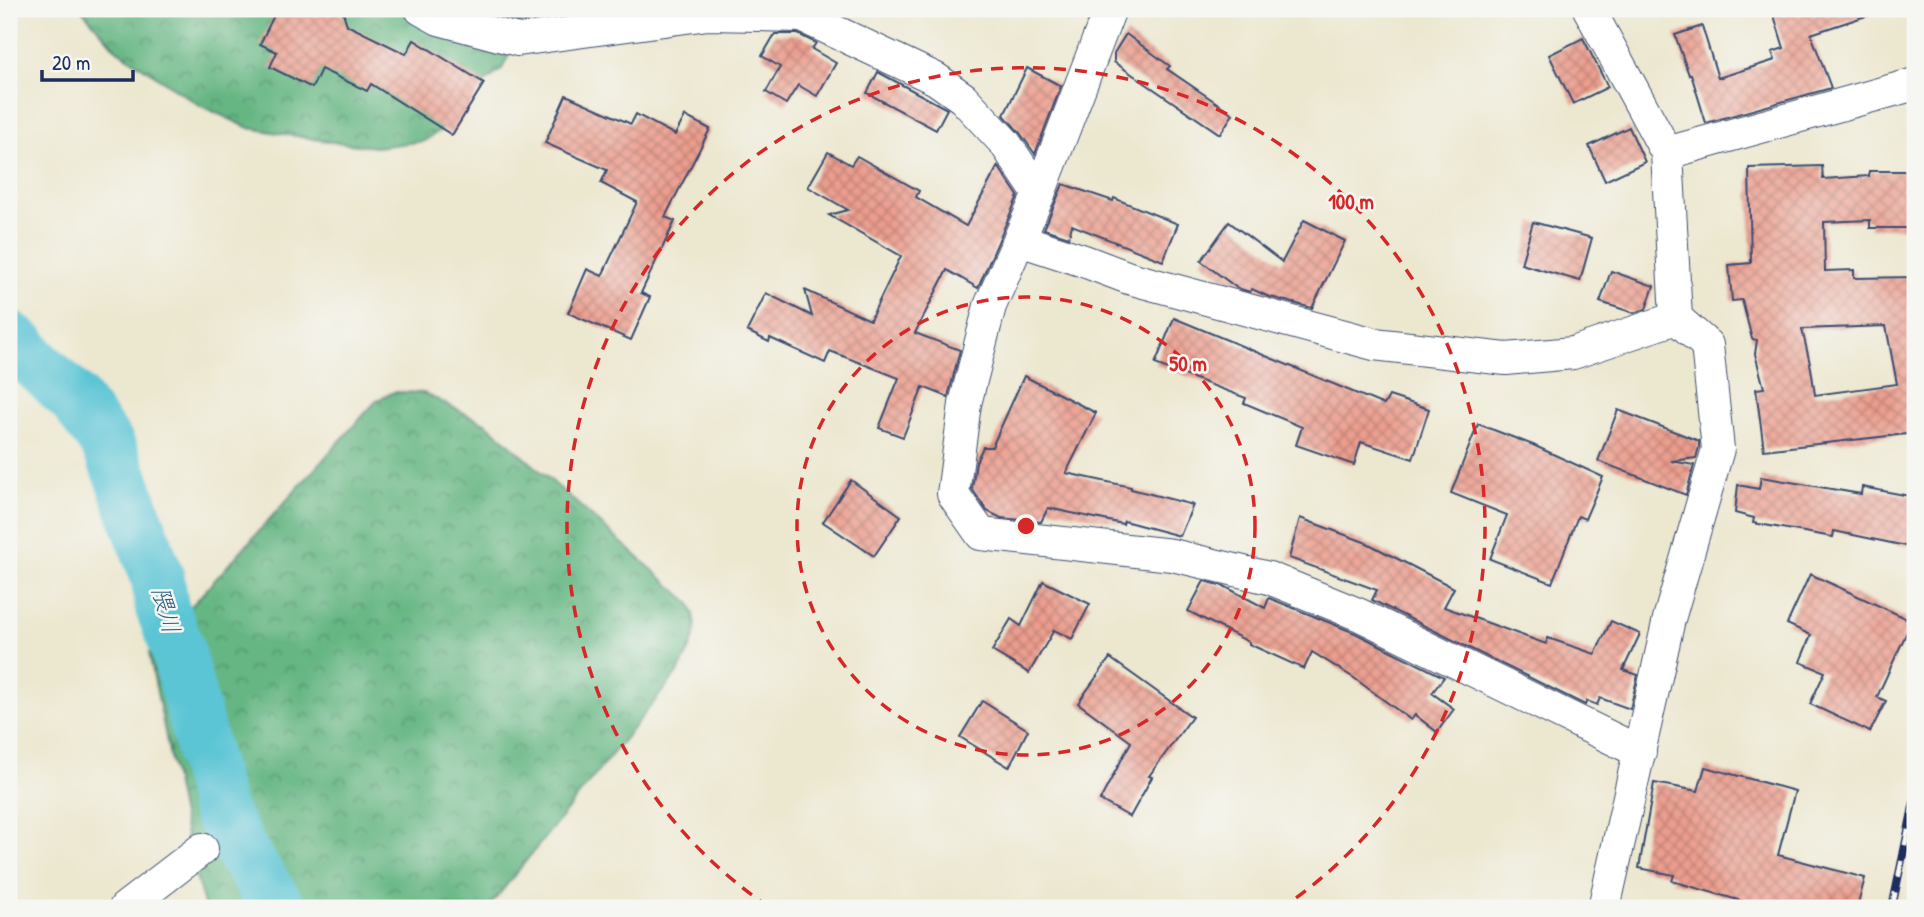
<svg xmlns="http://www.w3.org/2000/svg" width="1924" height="917" font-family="'Patrick Hand','Klee One',sans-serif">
	<defs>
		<pattern id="forest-crowns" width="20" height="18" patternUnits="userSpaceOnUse" patternTransform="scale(1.75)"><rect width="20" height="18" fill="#65b682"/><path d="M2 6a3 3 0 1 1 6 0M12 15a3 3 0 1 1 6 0" fill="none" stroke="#52946e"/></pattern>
		<pattern id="building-cross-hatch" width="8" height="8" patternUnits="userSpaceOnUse" patternTransform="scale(1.75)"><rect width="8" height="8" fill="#ec9e8e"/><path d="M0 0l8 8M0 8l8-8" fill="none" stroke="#be8177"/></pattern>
	</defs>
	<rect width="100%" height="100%" fill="#f6f6f2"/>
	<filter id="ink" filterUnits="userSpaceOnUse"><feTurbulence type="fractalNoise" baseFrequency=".0143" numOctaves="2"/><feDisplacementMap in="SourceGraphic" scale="14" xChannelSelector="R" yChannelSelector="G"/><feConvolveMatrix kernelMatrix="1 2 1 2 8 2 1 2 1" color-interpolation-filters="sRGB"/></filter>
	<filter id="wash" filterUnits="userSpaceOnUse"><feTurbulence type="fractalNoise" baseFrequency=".00686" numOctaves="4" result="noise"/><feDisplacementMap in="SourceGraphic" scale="28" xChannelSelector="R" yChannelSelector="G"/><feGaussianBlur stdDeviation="1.57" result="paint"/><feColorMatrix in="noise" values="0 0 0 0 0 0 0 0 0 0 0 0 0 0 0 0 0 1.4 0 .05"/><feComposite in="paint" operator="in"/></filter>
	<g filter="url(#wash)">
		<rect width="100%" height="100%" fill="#ece7cf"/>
		<g fill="url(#forest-crowns)" stroke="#407270" stroke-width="2">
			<polygon points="81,9 525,9 517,38 502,69 484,83 455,120 424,141 376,147 332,142 249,128 199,105 116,49"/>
			<path d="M 394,392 L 424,393 L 487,424 L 690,603 C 703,631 691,646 679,671 L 488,908 L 205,908 L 190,856 L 149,653 L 377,400 Z"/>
		</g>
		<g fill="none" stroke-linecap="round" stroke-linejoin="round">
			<polyline stroke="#5bc5d5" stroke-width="54" points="9,337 24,349 30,358 74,399 108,445 122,479 158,579 162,608 177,647 218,809 243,854 279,908"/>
		</g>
		<g id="blocks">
			<g fill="url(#building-cross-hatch)" fill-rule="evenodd">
				<polygon points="277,9 342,9 347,25 406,54 414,40 484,83 452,135 371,84 367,91 321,69 312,88 270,67 277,52 260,44"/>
				<polygon points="1772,9 1871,9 1872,14 1811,34 1831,88 1706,123 1691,74 1689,75 1675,35 1702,26 1718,78 1775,60 1772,52 1784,48"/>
				<polygon points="775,34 798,34 816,43 812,49 836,63 817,96 798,85 786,104 766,92 780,67 762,56"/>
				<polygon points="1126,34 1170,66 1167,69 1233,114 1220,134 1114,62 1114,53"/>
				<polygon points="1583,38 1608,87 1573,104 1549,55"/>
				<polygon points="1027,68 1061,86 1035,154 1020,133 1004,115"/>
				<polygon points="878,72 947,109 936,130 867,93"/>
				<polygon points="566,95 631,124 636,114 675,135 685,116 710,129 665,217 675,221 641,293 650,297 631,340 568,313 587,269 602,276 637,202 601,183 607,170 545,143"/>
				<polygon points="1629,127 1645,162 1605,181 1589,146"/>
				<polygon points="828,152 851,165 857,156 919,191 916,197 966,226 998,166 1018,196 978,288 947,270 915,333 960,350 948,397 923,387 903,437 879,428 899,378 830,351 825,363 770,338 769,342 747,331 766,293 812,316 805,290 870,320 901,256 829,215 848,210 808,187"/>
				<path d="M 1822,166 L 1823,179 L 1869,176 L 1869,171 L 1913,171 L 1913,183 L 1915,183 L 1915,228 L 1870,228 L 1870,220 L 1824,222 L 1825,271 L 1854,270 L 1854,278 L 1915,277 L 1915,433 L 1764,450 L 1756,389 L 1764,388 L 1755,354 L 1757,340 L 1752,339 L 1742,300 L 1732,301 L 1729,265 L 1751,263 L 1749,168 ZM 1886,326 L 1897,384 L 1815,395 L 1811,368 L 1802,329 Z"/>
				<polygon points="1063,184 1113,201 1114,198 1178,224 1163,261 1072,225 1069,237 1044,229"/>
				<polygon points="1304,220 1345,241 1312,308 1267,296 1252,289 1250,292 1237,288 1201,261 1229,222 1282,262"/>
				<polygon points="1533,222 1592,238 1580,281 1521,264"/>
				<polygon points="1611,271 1654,286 1646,309 1634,313 1600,302"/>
				<polygon points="1174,318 1384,405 1389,396 1429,409 1413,459 1361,442 1354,465 1296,445 1302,427 1244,403 1246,398 1155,364"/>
				<polygon points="1024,376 1096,413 1066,473 1131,487 1131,489 1193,505 1180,536 1124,521 1123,524 1048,508 1041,522 1001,518 987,511 972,489 976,462 983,447 992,447"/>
				<polygon points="1618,410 1699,441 1699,447 1696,458 1671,461 1694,465 1686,495 1598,461"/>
				<polygon points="1478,424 1533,445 1603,477 1585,519 1578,516 1552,583 1490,559 1507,515 1451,493"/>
				<polygon points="1761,477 1861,494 1862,487 1915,497 1915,548 1834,531 1833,537 1753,523 1754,518 1735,513 1738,485 1759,489"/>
				<polygon points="851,480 901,516 874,556 823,522"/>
				<polygon points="1300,518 1367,543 1454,588 1444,607 1546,644 1548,638 1595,654 1611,621 1640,634 1623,670 1638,675 1630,709 1600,698 1597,705 1587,701 1585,705 1372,600 1377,590 1289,558"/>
				<polygon points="1810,574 1912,621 1877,697 1886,701 1870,732 1810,704 1825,672 1800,662 1811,635 1787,624"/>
				<polygon points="1043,581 1090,604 1072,639 1054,630 1029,673 992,651 1011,619 1021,626"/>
				<polygon points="1204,581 1224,586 1265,608 1269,598 1355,633 1444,677 1432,693 1454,709 1437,732 1415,715 1411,720 1354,678 1312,652 1304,669 1249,644 1249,642 1188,611"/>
				<polygon points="1110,658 1192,717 1149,776 1152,777 1130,817 1100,800 1131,742 1078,703"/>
				<polygon points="982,701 1028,730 1009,767 960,737"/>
				<polygon points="1705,767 1795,791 1778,855 1865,878 1857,908 1766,908 1672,881 1674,875 1639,868 1654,783 1698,791"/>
			</g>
		</g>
	</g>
	<g filter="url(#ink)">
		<use href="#blocks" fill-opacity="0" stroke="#3a4b6f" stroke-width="2"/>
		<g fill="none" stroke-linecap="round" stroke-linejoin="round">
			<defs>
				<g id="street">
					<polyline points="421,9 439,19 518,40 708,14 802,16 936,79 963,98 1005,143 1039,194"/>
					<polyline points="1110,9 1039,194 990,306 965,404 953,494 981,534 1172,555 1269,578 1360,615 1640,752"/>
					<polyline points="1589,9 1667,153 1676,318 1707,345 1718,449 1669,619 1604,908"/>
					<polyline points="1667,153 1915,84"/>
					<polyline points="1020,240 1084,261 1129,278 1374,344 1506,359 1573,353 1676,318"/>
					<polyline points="125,908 202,849"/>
				</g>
			</defs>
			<use href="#street" stroke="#3a4b6f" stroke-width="34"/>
			<use href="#street" stroke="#fff" stroke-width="32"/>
			<defs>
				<polyline id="rail" points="1892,908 1915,797"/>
			</defs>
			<use href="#rail" stroke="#1b2f5e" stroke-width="8"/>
			<use href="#rail" stroke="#f6f6f2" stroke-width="5" stroke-dasharray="16" stroke-linecap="butt"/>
		</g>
	</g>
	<g fill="none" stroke="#d62828" stroke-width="3.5" stroke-dasharray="12 9">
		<circle cx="1026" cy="526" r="229"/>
		<path d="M769 907A459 459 0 1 1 1283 907"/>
	</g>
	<g text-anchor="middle" stroke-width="5" stroke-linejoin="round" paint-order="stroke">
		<g font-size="24" font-style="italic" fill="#2e5c82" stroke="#f6f6f2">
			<text transform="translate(166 610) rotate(75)" y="8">隈川</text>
		</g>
	</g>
	<circle cx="1026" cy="526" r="10" fill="#d62828" stroke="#f6f6f2" stroke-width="3.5"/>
	<g font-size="21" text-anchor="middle" font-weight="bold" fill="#d62828" stroke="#f6f6f2" stroke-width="5" stroke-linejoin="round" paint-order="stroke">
		<text x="1351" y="209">100 m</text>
		<text x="1188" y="371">50 m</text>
	</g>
	<rect width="1924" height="917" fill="none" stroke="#f6f6f2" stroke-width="35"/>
	<path d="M42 70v10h91v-10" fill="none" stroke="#1b2f5e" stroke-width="3.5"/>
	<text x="52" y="70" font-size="21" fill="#1b2f5e" stroke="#f6f6f2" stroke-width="5" paint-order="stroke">20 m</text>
</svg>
